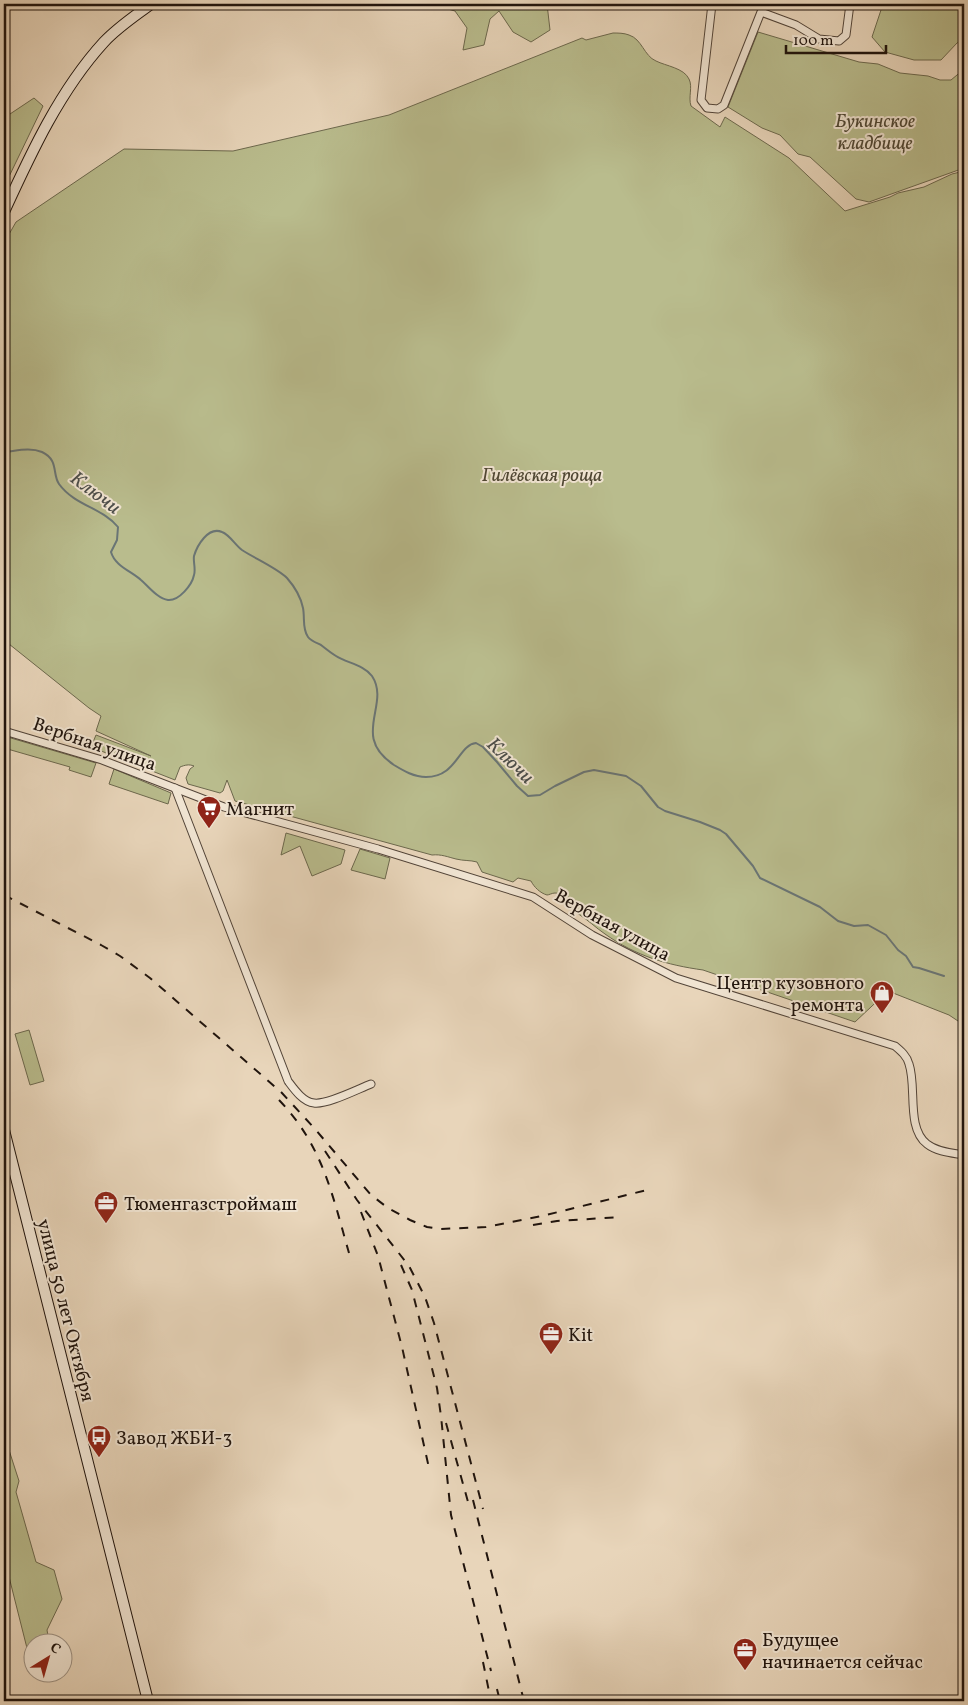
<svg xmlns="http://www.w3.org/2000/svg" width="968" height="1705" font-family="Vollkorn,serif">
	<rect width="100%" height="100%" fill="#e8d5ba"/>
	<filter id="stains"><feTurbulence type="fractalNoise" baseFrequency=".004" numOctaves="4"/><feColorMatrix values="0 0 0 0 .2 0 0 0 0 .09 0 0 0 0 .02 0 0 0 .5 -.17"/></filter>
	<radialGradient id="worn" r=".72"><stop offset=".6" stop-color="#630" stop-opacity="0"/><stop offset="1" stop-color="#630" stop-opacity=".3"/></radialGradient>
	<g fill="#b9bc8d" stroke="#6c684d">
		<polygon points="437,4 547,4 550,30 531,42 513,32 499,11 490,19 484,45 463,50 467,28 455,11 437,6"/>
		<polygon points="883,4 964,4 964,39 957,43 941,60 914,60 885,52 872,37"/>
		<polygon points="758,32 859,62 878,64 900,73 928,76 940,80 951,80 963,70 964,66 964,168 869,202 856,199 810,157 798,154 780,135 762,128 728,107"/>
		<path d="M 613,33 C 618,33 624,33 629,35 C 642,39 644,56 656,61 C 666,66 684,68 689,79 C 693,87 688,97 691,106 L 720,127 L 725,117 L 789,158 L 845,211 L 890,197 L 898,193 L 924,187 L 952,174 L 964,171 L 964,1025 L 949,1015 L 888,991 L 855,1022 L 703,970 C 667,965 636,956 605,934 C 596,928 587,919 577,913 C 577,901 566,893 555,893 C 552,893 549,895 547,895 C 540,893 534,887 531,881 L 518,878 L 513,882 L 482,872 L 477,862 C 470,860 464,861 456,859 C 448,857 441,854 432,855 L 235,801 L 227,780 L 223,791 L 220,793 L 188,784 L 186,778 L 190,769 L 194,766 C 189,764 185,765 180,767 L 175,780 L 91,747 L 96,735 L 151,756 L 96,731 L 101,716 L 89,708 L 4,640 L 4,243 L 16,222 L 124,149 L 233,151 L 389,115 L 582,38 L 586,40 Z"/>
		<polygon points="34,98 43,106 4,187 4,118"/>
		<polygon points="4,736 96,763 91,777 69,770 70,767 4,748"/>
		<polygon points="114,769 171,793 168,804 109,784"/>
		<polygon points="286,833 345,850 341,864 312,876 300,846 281,855"/>
		<polygon points="360,849 390,858 385,879 351,870"/>
		<polygon points="29,1030 44,1081 30,1085 15,1034"/>
		<polygon points="4,1447 8,1447 19,1481 16,1492 36,1562 54,1570 62,1599 47,1630 49,1642 32,1642 32,1668 4,1557"/>
	</g>
	<g fill="none" stroke-linecap="round" stroke-linejoin="round">
		<path stroke="#6a7575" stroke-width="2" d="M 4,452 C 16,451 30,447 42,452 C 59,460 52,474 59,484 C 75,506 103,508 118,527 L 117,540 L 111,552 C 115,566 131,571 141,580 C 148,586 158,599 168,600 C 179,601 192,585 194,575 C 196,569 193,562 194,556 C 197,546 208,526 222,532 C 230,535 235,545 242,550 C 254,558 277,568 287,578 C 294,586 301,598 303,608 C 305,618 302,629 308,637 C 311,641 317,643 321,645 C 326,649 331,653 336,656 C 347,663 364,665 372,676 C 391,705 350,736 394,765 C 404,771 414,777 426,777 C 457,777 458,745 476,743 L 483,747 L 497,762 L 517,786 L 528,796 L 540,795 L 555,786 L 584,772 L 594,770 L 626,776 L 641,786 L 658,807 L 665,811 L 700,822 L 720,830 L 726,834 L 753,866 L 760,878 L 820,907 L 838,921 L 854,926 L 868,925 L 886,935 L 898,950 L 906,956 L 913,967 L 919,968 L 944,976"/>
		<defs>
			<g id="street">
				<polyline points="712,4 701,100 707,108 718,109 724,105 761,12 796,25 819,39 839,41 846,35 850,4"/>
				<path d="M 4,731 L 102,760 L 224,807 L 378,849 L 533,897 L 592,935 L 676,978 L 895,1046 C 901,1051 907,1056 909,1064 C 917,1087 906,1128 927,1144 C 937,1152 953,1153 964,1155"/>
				<path d="M 175,788 L 288,1081 C 294,1089 303,1102 314,1103 C 327,1105 358,1089 371,1084"/>
			</g>
			<g id="secondary">
				<path d="M 4,212 C 31,153 60,90 104,42 C 118,27 135,16 151,4"/>
				<polyline points="4,1130 148,1701"/>
			</g>
		</defs>
		<use href="#street" stroke="#524438" stroke-width="9"/>
		<use href="#secondary" stroke="#20140d" stroke-width="12"/>
		<use href="#street" stroke="#f0e4d2" stroke-width="7"/>
		<use href="#secondary" stroke="#f0e4d2" stroke-width="10"/>
		<g stroke="#20140d" stroke-width="2" stroke-dasharray="9 9" stroke-linecap="butt">
			<polyline points="4,895 101,945 120,956 150,978 281,1092 315,1129 371,1195 388,1208 410,1220 427,1227 440,1229 486,1227 542,1216 647,1190"/>
			<path d="M 279,1100 C 323,1146 332,1194 349,1253"/>
			<polyline points="325,1151 357,1200 409,1266 425,1297 434,1323 483,1509"/>
			<polyline points="361,1212 378,1256 402,1347 429,1468"/>
			<polyline points="533,1225 557,1221 621,1217"/>
			<polyline points="401,1265 412,1290 437,1388 441,1416 451,1515 491,1671"/>
			<polyline points="446,1423 470,1509"/>
			<polyline points="473,1500 524,1701"/>
			<polyline points="483,1662 491,1701"/>
			<polyline points="497,1689 500,1701"/>
		</g>
	</g>
	<defs>
		<symbol id="supermarket-pin" viewBox="-11 -11 22 30"><path d="M0 17L-7.5 6A9.5 9.5 0 1 1 7.5 6Z" fill="#8f2418" stroke="#f0e4d2"/><path d="M-6-5.5h2.5l.6 2H6L4.5 2H-2.5L-4.4-4H-6ZM-1.5 3.2a1.3 1.3 0 1 0 .1 0ZM3 3.2a1.3 1.3 0 1 0 .1 0Z" fill="#fff"/></symbol>
		<symbol id="shop-pin" viewBox="-11 -11 22 30"><path d="M0 17L-7.5 6A9.5 9.5 0 1 1 7.5 6Z" fill="#8f2418" stroke="#f0e4d2"/><path d="M-5-2.5h2.3a2.7 3.5 0 0 1 5.4 0H5L5.5 6h-11ZM-1.5-2.5h3a1.5 2.3 0 0 0-3 0Z" fill="#fff"/></symbol>
		<symbol id="office-pin" viewBox="-11 -11 22 30"><path d="M0 17L-7.5 6A9.5 9.5 0 1 1 7.5 6Z" fill="#8f2418" stroke="#f0e4d2"/><path d="M-6-3h4V-5.5h4V-3h4V5H-6ZM-1-4.5V-3h2v-1.5ZM-6 0V1H6V0Z" fill="#fff"/></symbol>
		<symbol id="bus-pin" viewBox="-11 -11 22 30"><path d="M0 17L-7.5 6A9.5 9.5 0 1 1 7.5 6Z" fill="#8f2418" stroke="#f0e4d2"/><path d="M-5-6H5V4H4V6H2V4H-2V6H-4V4H-5ZM-3.5-4V0h7V-4ZM-3.5 1.2v1.5H-2V1.2ZM2 1.2v1.5H3.5V1.2Z" fill="#fff"/></symbol>
	</defs>
	<g fill-rule="evenodd">
		<use href="#supermarket-pin" x="195" y="794" width="28" height="38"/>
		<use href="#shop-pin" x="868" y="979" width="28" height="38"/>
		<use href="#office-pin" x="92" y="1189" width="28" height="38"/>
		<use href="#office-pin" x="537" y="1320" width="28" height="38"/>
		<use href="#bus-pin" x="85" y="1423" width="28" height="38"/>
		<use href="#office-pin" x="731" y="1636" width="28" height="38"/>
	</g>
	<g text-anchor="middle" stroke-width="4" stroke-linejoin="round" paint-order="stroke">
		<g font-size="19" font-style="italic" fill="#4e4633" stroke="#f0e4d2">
			<text x="875" y="127">Букинское<tspan x="875" dy="22">кладбище</tspan></text>
			<text x="542" y="481">Гилёвская роща</text>
		</g>
		<g font-size="19" fill="#20140d" stroke="#f0e4d2">
			<text transform="translate(95 743) rotate(19)" y="7">Вербная улица</text>
			<text transform="translate(613 924) rotate(29)" y="7">Вербная улица</text>
			<text transform="translate(67 1310) rotate(76)" y="7">улица 50 лет Октября</text>
		</g>
		<g font-size="19" fill="#20140d" stroke="#f0e4d2" text-anchor="start">
			<text x="226" y="815">Магнит</text>
			<text x="864" y="989" text-anchor="end">Центр кузовного<tspan x="864" dy="22">ремонта</tspan></text>
			<text x="124" y="1210">Тюменгазстроймаш</text>
			<text x="568" y="1341">Kit</text>
			<text x="116" y="1444">Завод ЖБИ-3</text>
			<text x="762" y="1646">Будущее<tspan x="762" dy="22">начинается сейчас</tspan></text>
		</g>
		<g font-size="20" font-style="italic" fill="#4b4d4a" stroke="#f0e4d2">
			<text transform="translate(96 492) rotate(37)" y="7">Ключи</text>
			<text transform="translate(511 760) rotate(44)" y="7">Ключи</text>
		</g>
	</g>
	<rect width="968" height="1705" fill="none" stroke="#e8d5ba" stroke-width="20"/>
	<rect x="5" y="5" width="958" height="1695" fill="none" stroke="#20140d" stroke-width="2.5"/>
	<rect x="10" y="10" width="948" height="1685" fill="none" stroke="#20140d"/>
	<g transform="translate(48 1658) rotate(37)"><circle r="24" fill="#f0e4d2" stroke="#9d9183"/>
	<path d="M0-4L9 19L0 12L-9 19Z" fill="#8f2418"/>
	<text y="-8" font-size="14" font-weight="bold" text-anchor="middle" fill="#20140d">С</text>
	</g>
	<path d="M786 45v8h100v-8" fill="none" stroke="#20140d" stroke-width="2.5"/>
	<text x="793" y="45" font-size="15" fill="#20140d" stroke="#f0e4d2" stroke-width="4" paint-order="stroke">100 m</text>
	<rect width="100%" height="100%" filter="url(#stains)"/>
	<rect width="100%" height="100%" fill="url(#worn)"/>
</svg>
